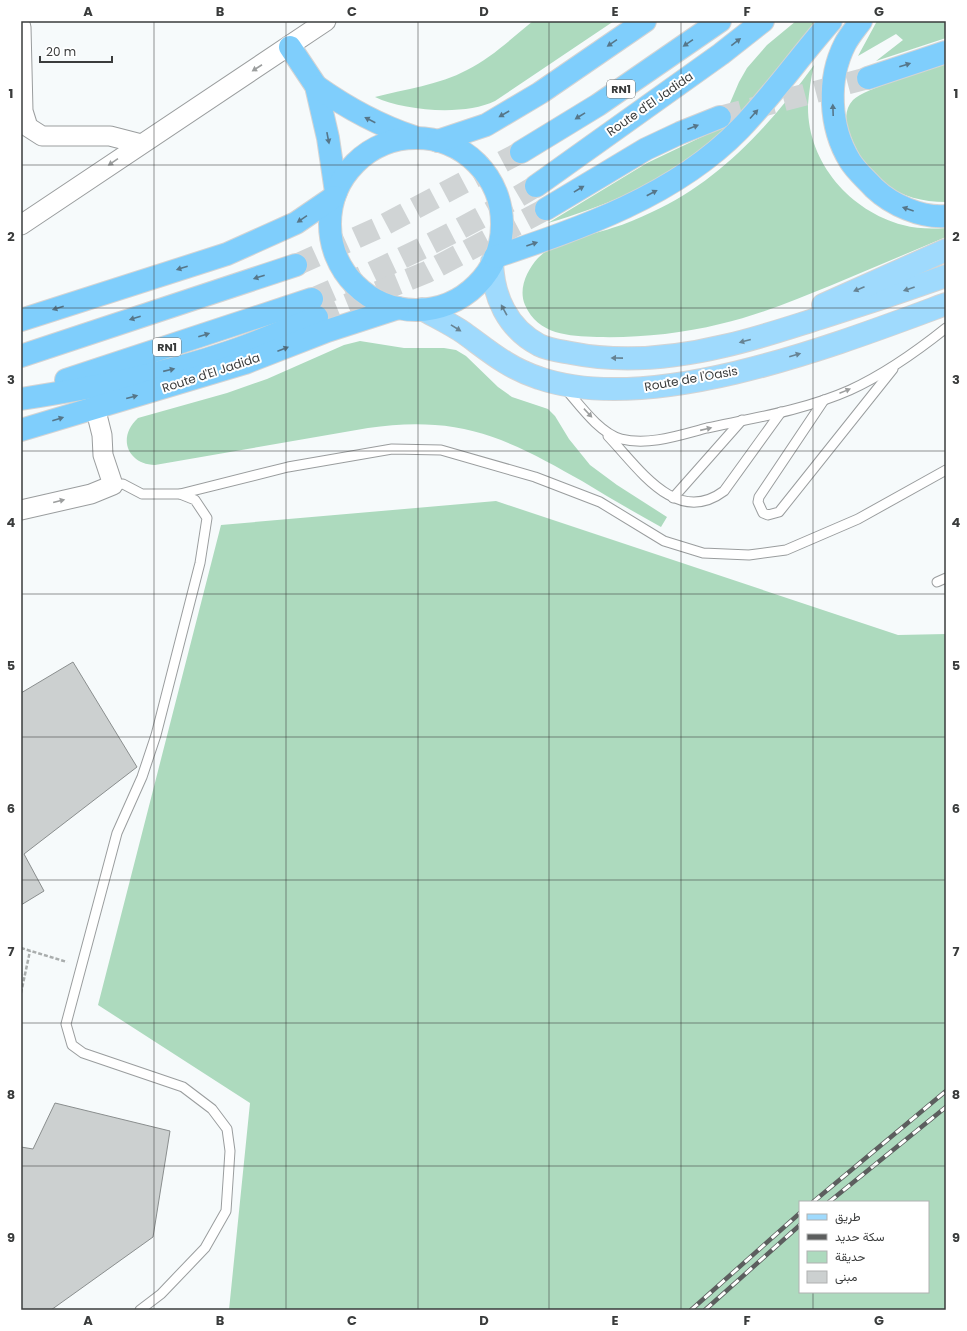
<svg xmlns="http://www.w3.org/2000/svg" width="967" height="1331" font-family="Poppins,Vazirmatn,sans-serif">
	<rect width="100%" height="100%" fill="#f6fafb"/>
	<g fill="#addabe" fill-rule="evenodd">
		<path d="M 533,21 L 614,21 L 495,101 C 465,116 404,111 375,97 C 405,89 439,85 467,70 C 491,58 512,38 533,21 Z"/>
		<path d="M 796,21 L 820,21 C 801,43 782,66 763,88 C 744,110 725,134 701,151 C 655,185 603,207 548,223 L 647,163 L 710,133 L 727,110 L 739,82 L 747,68 L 767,45 Z"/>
		<polygon points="877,21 946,21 946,38 876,61 903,40 896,34 858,56"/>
		<path d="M 946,64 L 946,202 C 898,202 866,179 850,134 C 845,122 844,110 853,100 C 865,88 927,71 946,64 Z"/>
		<path d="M 814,65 C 811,78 809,91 808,105 C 807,162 850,211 903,225 C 917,229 932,229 946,228 L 946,237 C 908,253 870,269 832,285 C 795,300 759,315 720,324 C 680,334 638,338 597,337 C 569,336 538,335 525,305 C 518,289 527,270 538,258 C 556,240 589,236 612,228 C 626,224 639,218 652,212 C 719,182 771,124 814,65 Z"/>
		<path d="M 360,341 L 404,348 L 444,348 L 456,350 L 466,356 L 498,387 L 512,397 L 548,409 L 555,416 L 569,439 L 590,465 L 617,485 L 667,517 L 661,527 C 634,512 608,497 582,481 C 536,455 489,428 435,425 C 412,423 391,425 368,428 L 155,465 C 127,464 117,437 138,418 L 227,393 L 267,379 L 344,345 Z"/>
		<path d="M 496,501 L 898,635 L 946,634 L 946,1310 L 229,1310 L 250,1103 L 98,1005 L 221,525 ZM 800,1202 L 928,1202 L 928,1292 L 800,1292 Z"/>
	</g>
	<g fill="#ccd0d0" stroke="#8a8e8e">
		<polygon points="73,662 137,767 24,854 44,891 21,905 21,693"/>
		<polygon points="55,1103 170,1131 153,1237 51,1310 21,1310 21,1147 33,1149"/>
	</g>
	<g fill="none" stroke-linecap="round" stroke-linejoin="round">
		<g stroke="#d0d4d5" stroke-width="22" stroke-dasharray="22 11" stroke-linecap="butt">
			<polyline points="720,117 868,78"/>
			<polyline points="296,265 380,227 521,152"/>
			<path d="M 312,299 C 389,266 464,229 536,186"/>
			<polyline points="317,317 427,272 546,209"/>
		</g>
		<defs>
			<g id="service">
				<path d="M 564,387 C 579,404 599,433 621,439 C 649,446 680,435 707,428 C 754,418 805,410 850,390 C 885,374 916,352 946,328"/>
				<polyline points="824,400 759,497 758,502 763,513 768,515 779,512 893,369"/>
				<path d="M 608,436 C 638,467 676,527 724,491 L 781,412"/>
				<polyline points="113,485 123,484 142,494 180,494 195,500 207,518 200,563 156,735 142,777 117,833 66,1024 72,1045 83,1053 183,1087 212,1109 227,1129 230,1151 226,1211 205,1248 161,1294 140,1310"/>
				<polyline points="180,494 288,467 392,449 441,450 535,477 600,502 664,541 703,553 749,555 786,550 858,519 946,470"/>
				<polyline points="673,498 742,420"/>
				<polyline points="937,582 946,578"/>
			</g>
			<g id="minor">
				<polyline points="21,27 23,111 28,127 42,136 110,136 141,144"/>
				<polyline points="21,225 326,21"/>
				<polyline points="21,510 91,494 113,485 103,455 102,435 95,407"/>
			</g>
			<g id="primary">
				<path d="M 492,262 C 493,296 507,328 539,345 C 549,350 560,351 571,353 C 621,363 674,358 724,346 C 756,339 788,328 820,318 C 862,305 904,291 946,276"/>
				<polyline points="823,305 946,250"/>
				<path d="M 422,309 C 436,317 451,324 464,333 C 489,351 508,368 539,378 C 651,417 838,344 946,304"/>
			</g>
			<g id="trunk">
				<path d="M 861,21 C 856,28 849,36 845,44 C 827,79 829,127 850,161 C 856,171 866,179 874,188 C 892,205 921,218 946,216"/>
				<polyline points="290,47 316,86 328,138 336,192"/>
				<polyline points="868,78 946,52"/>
				<path d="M 316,86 C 347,108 378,125 414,137"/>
				<circle cx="416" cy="224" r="86"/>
				<polyline points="438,141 486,125 540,93 645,21"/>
				<polyline points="521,152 598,105 720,21"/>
				<polyline points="536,186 721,54 763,21"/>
				<polyline points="546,209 646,149 680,133 720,117"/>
				<path d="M 495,257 C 581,228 675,196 740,129 C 773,95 800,56 831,21"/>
				<polyline points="21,320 227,254 296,223 334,197"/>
				<polyline points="21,356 296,265"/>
				<polyline points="66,380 312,299"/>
				<path d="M 21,399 C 91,388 162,375 229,352 C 259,342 288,329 317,317"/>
				<polyline points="21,430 245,363 327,331 398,308"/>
			</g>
		</defs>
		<use href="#service" stroke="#9a9d9e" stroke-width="11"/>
		<use href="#minor" stroke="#9a9d9e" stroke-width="21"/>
		<use href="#primary" stroke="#d4d4d4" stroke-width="24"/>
		<use href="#trunk" stroke="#d4d4d4" stroke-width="24"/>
		<g stroke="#a9adad" stroke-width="2.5" stroke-dasharray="4 2" stroke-linecap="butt">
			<polyline points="21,948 67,962"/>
			<polyline points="21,993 30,951"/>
		</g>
		<use href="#service" stroke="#fff" stroke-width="9"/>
		<use href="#minor" stroke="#fff" stroke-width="19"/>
		<use href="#primary" stroke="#9fdafd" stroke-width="22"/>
		<use href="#trunk" stroke="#7fcefc" stroke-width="22"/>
		<defs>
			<g id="rail">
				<polyline points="813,1202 946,1091"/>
				<polyline points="829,1202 946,1107"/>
				<polyline points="691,1310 800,1213"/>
				<polyline points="705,1310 800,1225"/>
			</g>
		</defs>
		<use href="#rail" stroke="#5c5e5e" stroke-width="4.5"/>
		<use href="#rail" stroke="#fff" stroke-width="3" stroke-dasharray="9" stroke-linecap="butt"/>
	</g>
	<defs><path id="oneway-solid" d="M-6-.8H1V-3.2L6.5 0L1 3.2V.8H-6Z"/></defs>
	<g fill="#567689">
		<use href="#oneway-solid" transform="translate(736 42) rotate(-38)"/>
		<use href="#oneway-solid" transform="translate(612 43) rotate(146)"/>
		<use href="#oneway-solid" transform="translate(688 43) rotate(146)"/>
		<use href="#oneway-solid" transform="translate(905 65) rotate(-18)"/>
		<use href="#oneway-solid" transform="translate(833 110) rotate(-92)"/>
		<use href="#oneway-solid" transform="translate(504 114) rotate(150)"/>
		<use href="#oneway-solid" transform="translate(754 114) rotate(-48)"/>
		<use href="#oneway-solid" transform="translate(580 116) rotate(148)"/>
		<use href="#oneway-solid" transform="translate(370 120) rotate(-153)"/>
		<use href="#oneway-solid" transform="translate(693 127) rotate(-21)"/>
		<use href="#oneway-solid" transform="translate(328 138) rotate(79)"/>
		<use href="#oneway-solid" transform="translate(579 189) rotate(-31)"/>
		<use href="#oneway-solid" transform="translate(652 193) rotate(-28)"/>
		<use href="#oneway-solid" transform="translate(908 209) rotate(-161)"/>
		<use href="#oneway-solid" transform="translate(302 219) rotate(146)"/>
		<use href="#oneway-solid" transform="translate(532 244) rotate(-19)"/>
		<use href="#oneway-solid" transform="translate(182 268) rotate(162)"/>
		<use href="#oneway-solid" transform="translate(259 277) rotate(162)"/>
		<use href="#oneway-solid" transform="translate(58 308) rotate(162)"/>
		<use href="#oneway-solid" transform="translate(135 318) rotate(162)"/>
		<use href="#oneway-solid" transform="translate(204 335) rotate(-18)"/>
		<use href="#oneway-solid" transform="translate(283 349) rotate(-21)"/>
		<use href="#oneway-solid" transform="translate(169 370) rotate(-13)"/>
		<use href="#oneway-solid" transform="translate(132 397) rotate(-15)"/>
		<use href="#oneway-solid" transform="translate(58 419) rotate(-18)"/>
	</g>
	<g fill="#9c9e9e">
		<use href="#oneway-solid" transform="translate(257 68) rotate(147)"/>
		<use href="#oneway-solid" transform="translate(113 162) rotate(146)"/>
		<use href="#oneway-solid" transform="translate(845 391) rotate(-22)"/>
		<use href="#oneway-solid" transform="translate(588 413) rotate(47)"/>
		<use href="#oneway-solid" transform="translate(706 429) rotate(-13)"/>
		<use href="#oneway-solid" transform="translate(59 501) rotate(-14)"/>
	</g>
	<g fill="#678393">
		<use href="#oneway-solid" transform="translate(859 289) rotate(157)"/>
		<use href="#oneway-solid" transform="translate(909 289) rotate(161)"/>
		<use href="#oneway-solid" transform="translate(504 310) rotate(-119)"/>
		<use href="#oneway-solid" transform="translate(456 328) rotate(32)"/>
		<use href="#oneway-solid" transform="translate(745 341) rotate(165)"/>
		<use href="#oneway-solid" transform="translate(795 355) rotate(-16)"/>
		<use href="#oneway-solid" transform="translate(617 358) rotate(-179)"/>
	</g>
	<path fill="none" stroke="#3a3c3c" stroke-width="1" stroke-opacity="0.55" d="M 154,21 L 154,1310M 286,21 L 286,1310M 418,21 L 418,1310M 549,21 L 549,1310M 681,21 L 681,1310M 813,21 L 813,1202M 21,165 L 946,165M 21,308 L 946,308M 21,451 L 946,451M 21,594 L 946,594M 21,737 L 946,737M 21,880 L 946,880M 21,1023 L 946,1023M 21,1166 L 946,1166M 813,1292 L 813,1310"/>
	<g text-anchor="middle" stroke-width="4" stroke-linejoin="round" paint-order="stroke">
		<g fill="#fff" stroke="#757676" stroke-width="1">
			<rect x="607" y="80" width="28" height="18" rx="3"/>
			<rect x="153" y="338" width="28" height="18" rx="3"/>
		</g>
		<g font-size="11" font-weight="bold" fill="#3a3c3c">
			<text x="621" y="93">RN1</text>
			<text x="167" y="351">RN1</text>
		</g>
		<g font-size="12" fill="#3a3c3c" stroke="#fff">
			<text transform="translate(650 104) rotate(-35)" y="4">Route d'El Jadida</text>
			<text transform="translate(211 373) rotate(-18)" y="4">Route d'El Jadida</text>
			<text transform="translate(691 379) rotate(-10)" y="4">Route de l'Oasis</text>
		</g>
	</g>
	<rect width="967" height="1331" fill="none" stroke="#ffffff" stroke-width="44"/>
	<rect x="799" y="1201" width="130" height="92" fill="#ffffff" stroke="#b0b1b1"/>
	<rect x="807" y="1214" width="20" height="6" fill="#9fdafd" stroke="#b0b1b1"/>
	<text x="835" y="1221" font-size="12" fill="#3a3c3c">طريق</text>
	<rect x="807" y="1234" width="20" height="6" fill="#5c5e5e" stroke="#b0b1b1"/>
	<text x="835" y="1241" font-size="12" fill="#3a3c3c">سكة حديد</text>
	<rect x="807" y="1251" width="20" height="12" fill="#addabe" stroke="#b0b1b1"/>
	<text x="835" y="1261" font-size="12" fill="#3a3c3c">حديقة</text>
	<rect x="807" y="1271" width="20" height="12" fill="#ccd0d0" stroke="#b0b1b1"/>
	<text x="835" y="1281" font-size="12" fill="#3a3c3c">مبنى</text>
	<path d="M40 56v6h72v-6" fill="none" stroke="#3a3c3c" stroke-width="2"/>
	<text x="46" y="56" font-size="12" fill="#3a3c3c" stroke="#ffffff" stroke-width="3" paint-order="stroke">20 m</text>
	<rect x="22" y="22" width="923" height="1287" fill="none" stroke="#3a3c3c" stroke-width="1.5"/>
	<g font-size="13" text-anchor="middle" font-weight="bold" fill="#3a3c3c">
		<text x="88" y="16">A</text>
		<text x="220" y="16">B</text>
		<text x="352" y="16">C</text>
		<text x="484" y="16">D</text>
		<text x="615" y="16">E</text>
		<text x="747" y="16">F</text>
		<text x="879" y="16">G</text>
		<text x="11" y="98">1</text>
		<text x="956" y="98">1</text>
		<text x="11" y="241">2</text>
		<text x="956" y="241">2</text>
		<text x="11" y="384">3</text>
		<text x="956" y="384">3</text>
		<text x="11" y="527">4</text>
		<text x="956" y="527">4</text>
		<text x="11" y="670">5</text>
		<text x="956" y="670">5</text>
		<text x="11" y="813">6</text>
		<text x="956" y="813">6</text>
		<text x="11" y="956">7</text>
		<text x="956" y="956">7</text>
		<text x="11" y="1099">8</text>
		<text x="956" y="1099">8</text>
		<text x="11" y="1242">9</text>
		<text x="956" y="1242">9</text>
		<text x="88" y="1325">A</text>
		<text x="220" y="1325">B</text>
		<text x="352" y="1325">C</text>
		<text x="484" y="1325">D</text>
		<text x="615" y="1325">E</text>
		<text x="747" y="1325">F</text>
		<text x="879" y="1325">G</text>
	</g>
</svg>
